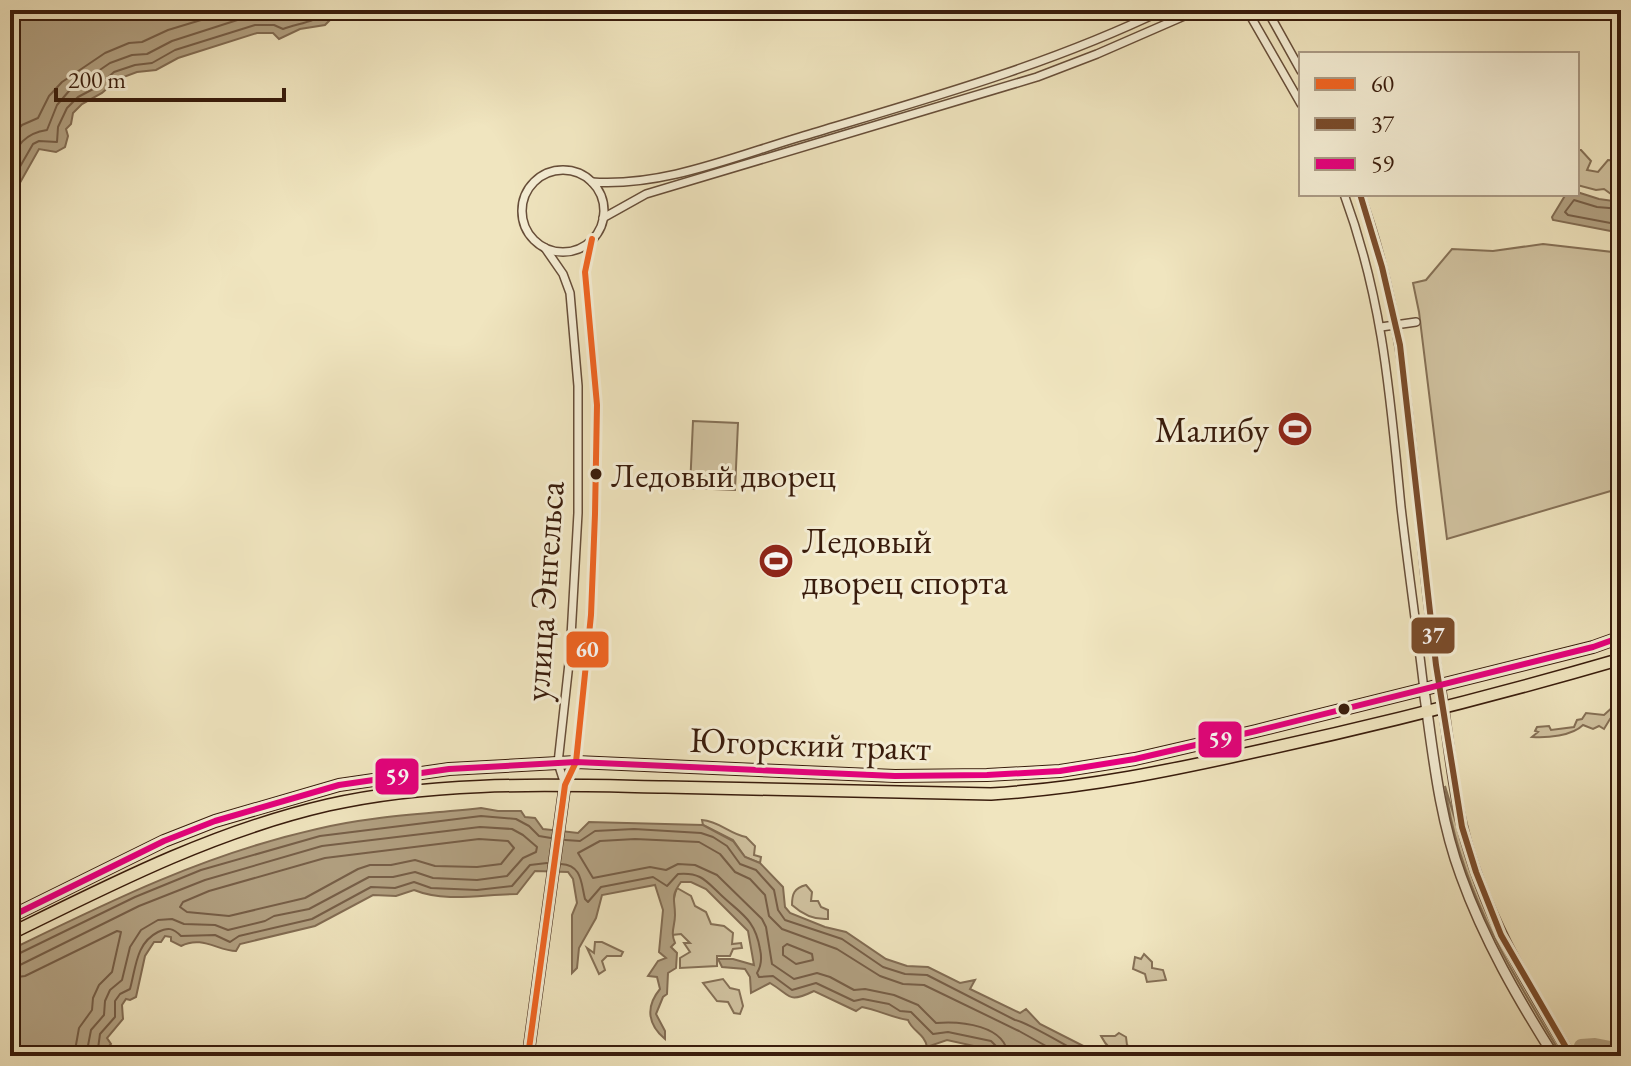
<svg xmlns="http://www.w3.org/2000/svg" width="1631" height="1066" font-family="'EB Garamond',serif">
	<rect width="100%" height="100%" fill="#f0e5bf"/>
	<filter id="stains"><feTurbulence type="fractalNoise" baseFrequency=".0025" numOctaves="4"/><feColorMatrix values="0 0 0 0 .2 0 0 0 0 .09 0 0 0 0 .02 0 0 0 .5 -.17"/></filter>
	<radialGradient id="worn" r=".72"><stop offset=".6" stop-color="#630" stop-opacity="0"/><stop offset="1" stop-color="#630" stop-opacity=".3"/></radialGradient>
	<g fill="#d1c3a1" stroke="#857056" stroke-width="2">
		<polygon points="1577,150 1581,150 1591,161 1587,170 1598,172 1608,160 1621,161 1621,194 1611,194 1604,189 1596,190 1577,185"/>
		<polygon points="1543,244 1621,253 1621,378 1617,380 1621,488 1447,539 1419,312 1413,283 1426,280 1452,249 1493,251"/>
		<polygon points="693,421 738,423 735,490 690,488"/>
		<path d="M 1616,704 L 1621,704 L 1621,724 L 1610,719 L 1604,729 L 1599,726 L 1593,729 L 1583,725 C 1572,736 1547,738 1532,737 L 1538,732 L 1535,731 L 1537,727 L 1549,726 L 1551,730 L 1574,727 L 1577,720 L 1582,719 L 1586,713 L 1604,715 Z"/>
		<path d="M 1445,786 C 1459,831 1470,878 1490,921 C 1511,968 1540,1012 1567,1056 L 1562,1056 C 1510,969 1459,888 1445,786 Z"/>
		<path d="M 702,820 C 719,821 730,834 746,837 L 755,846 L 754,855 L 761,857 L 760,863 L 745,857 L 733,840 L 703,825 Z"/>
		<path d="M 806,885 L 812,892 L 811,901 L 818,901 L 821,907 L 828,910 L 828,919 C 814,920 802,914 792,905 C 792,894 794,888 806,885 Z"/>
		<path d="M 677,888 L 691,896 L 695,906 L 706,912 L 711,924 L 724,926 L 733,933 L 732,944 L 741,943 L 742,948 L 733,949 L 730,956 L 717,956 L 717,966 L 680,968 L 680,958 L 690,952 L 684,943 L 690,943 L 681,934 L 671,935 C 675,918 670,903 677,888 Z"/>
		<polygon points="595,942 602,942 623,952 621,956 607,956 602,961 605,970 599,974 587,948 594,953"/>
		<polygon points="1144,954 1152,962 1152,968 1163,970 1166,980 1147,982 1145,974 1133,969 1135,957 1141,959"/>
		<polygon points="723,979 730,988 739,990 743,1006 740,1014 734,1013 728,1002 717,1001 703,983"/>
		<path d="M 1119,1033 L 1126,1037 L 1127,1045 C 1139,1054 1155,1047 1165,1056 C 1138,1056 1115,1064 1101,1036 L 1115,1036 Z"/>
	</g>
	<g fill="#b2a182" stroke="#826c53" stroke-width="2">
		<polygon points="10,10 340,10 325,25 300,29 279,39 273,33 257,33 178,58 156,70 137,72 118,79 102,93 82,104 73,113 71,124 66,129 68,136 65,147 56,152 39,149 17,188 17,198 10,199"/>
		<polygon points="1577,192 1599,199 1621,202 1621,233 1553,220 1552,217 1566,194"/>
		<path d="M 481,808 L 498,811 L 521,811 L 525,817 L 535,818 L 543,829 L 578,833 L 589,822 L 703,825 L 733,841 L 745,857 L 760,863 L 783,887 L 785,907 L 790,913 L 825,927 L 846,932 L 886,959 L 907,966 L 928,967 L 960,983 L 975,980 L 970,989 L 1020,1013 L 1026,1009 L 1040,1024 L 1103,1056 L 991,1056 L 988,1049 L 947,1040 L 927,1047 C 925,1034 912,1031 908,1020 C 893,1018 878,1010 862,1007 L 856,1011 L 814,991 C 787,1004 792,996 770,983 L 751,993 L 750,977 L 745,969 L 722,967 L 718,959 L 733,959 L 754,965 L 748,931 L 706,889 L 691,882 L 681,882 C 670,897 675,899 675,915 C 675,926 670,932 675,943 L 671,947 L 677,953 L 676,968 L 668,973 L 667,994 L 663,997 L 656,1014 L 665,1031 L 665,1039 C 648,1025 645,1007 660,989 L 657,977 L 648,976 L 658,961 L 666,958 L 659,952 L 663,910 L 655,885 L 602,895 L 596,918 L 579,948 L 577,968 L 572,973 L 572,915 L 577,903 L 573,879 L 568,872 L 535,871 L 517,894 C 484,894 446,903 414,890 L 396,896 L 373,895 L 315,926 L 240,944 L 236,951 C 218,951 202,935 181,946 L 171,941 L 171,937 L 165,936 L 161,942 L 154,942 L 145,956 L 136,997 L 130,1000 L 126,999 L 122,1005 L 123,1019 L 107,1038 L 111,1044 L 100,1056 L 10,1056 L 10,950 C 112,900 206,854 317,829 C 370,816 427,814 481,808 Z"/>
	</g>
	<g fill="none" stroke-linecap="round" stroke-linejoin="round">
		<g stroke="#765e47" stroke-width="2">
			<polyline points="10,138 22,125 38,118 49,96 62,82 105,53 129,43 142,42 168,30 234,10"/>
			<path d="M 10,167 C 15,145 26,133 47,130 L 57,105 L 69,91 L 110,63 L 132,55 L 147,54 L 172,41 L 253,15 L 273,15 L 284,17 L 296,12 L 311,10"/>
			<path d="M 10,184 L 33,144 L 39,141 L 57,142 L 58,127 L 67,108 L 78,97 L 97,87 L 114,72 L 135,65 L 152,63 L 175,50 L 255,25 L 274,25 L 283,29 C 298,23 316,23 327,10"/>
			<polyline points="1621,209 1597,207 1574,200 1565,212 1568,215 1621,225"/>
			<polygon points="479,839 508,841 514,848 501,864 477,867 435,866 415,860 391,865 370,865 358,869 305,898 229,916 187,912 180,907 183,902 209,891 325,858"/>
			<path d="M 565,840 L 580,841 L 595,831 L 634,829 L 701,833 L 713,837 L 727,846 L 740,864 L 756,870 L 774,890 L 778,910 L 785,920 L 842,939 L 883,967 L 905,974 L 927,975 L 1015,1020 C 1026,1021 1071,1049 1086,1056"/>
			<path d="M 561,864 C 582,865 581,883 585,899 L 588,902 L 601,887 L 653,877 L 667,886 L 678,874 C 701,872 706,881 721,895 C 741,914 755,919 760,949 C 762,958 762,965 757,973 L 759,977 L 773,976 L 792,990 L 816,983 L 854,1001 L 863,999 L 889,1004 L 900,1011 L 911,1012 L 933,1034 L 948,1032 L 991,1041 L 996,1046 L 998,1056"/>
			<polygon points="787,944 812,954 813,960 796,964 783,955 783,947"/>
			<polyline points="10,956 16,955 135,897 201,870 320,836 481,816 516,819 529,826 539,836 551,838"/>
			<polyline points="10,966 20,965 139,906 205,880 322,846 480,827 512,829 523,835 537,847 536,852 523,858 507,876 477,880 433,878 415,872 393,877 369,877 309,909 274,916 265,921 228,930 215,925 184,924 172,919 158,920 141,930 130,947 122,980 110,990 105,1001 104,1015 91,1030 86,1056"/>
			<polyline points="10,978 25,976 117,931 121,932 112,972 99,985 93,998 92,1010 79,1028 74,1056"/>
			<path d="M 97,1056 L 100,1034 L 115,1017 L 115,1001 L 120,994 L 130,989 C 136,967 136,943 158,932 C 168,927 173,928 181,936 L 215,935 L 230,942 L 239,936 L 312,919 L 371,887 L 395,888 L 414,882 L 431,888 L 477,890 L 512,886 L 530,865 L 547,863"/>
			<path d="M 1008,1056 C 1006,1025 961,1021 936,1023 L 918,1005 L 894,995 L 865,989 L 854,990 L 830,977 L 817,973 L 794,979 L 772,964 L 766,927 L 762,919 L 717,875 L 695,865 L 678,864 L 666,870 L 650,867 L 593,878 L 578,853 L 600,841 L 635,839 L 699,842 L 720,854 L 735,872 L 750,879 L 765,895 L 769,916 L 782,929 L 837,949 L 880,976 L 903,984 L 924,985 L 1019,1031 L 1064,1056"/>
		</g>
		<polyline stroke="#b2a182" stroke-width="14" points="1581,1046 1595,1045 1621,1050"/>
		<defs>
			<g id="minor">
				<polyline points="1247,10 1301,104"/>
				<polyline points="1267,10 1301,71"/>
				<circle cx="563" cy="211" r="41"/>
				<path d="M 592,182 C 662,187 733,157 800,137 C 923,100 1047,66 1163,10"/>
				<path d="M 1344,194 C 1383,300 1390,395 1401,507 C 1408,568 1417,629 1424,690"/>
				<path d="M 1360,194 C 1419,352 1411,522 1440,686"/>
				<polyline points="603,218 646,194 1037,77 1097,54 1198,10"/>
				<polyline points="545,248 563,274 570,293 578,386 578,513 570,654 558,763 565,785"/>
				<polyline points="1381,327 1416,322"/>
				<polyline points="565,785 576,762 591,615 595,514 597,405 585,272 592,239"/>
			</g>
			<g id="tertiary">
				<path d="M 1440,686 C 1448,732 1451,779 1462,825 C 1482,910 1526,982 1571,1056"/>
				<path d="M 1424,690 C 1433,752 1439,817 1461,876 C 1484,940 1518,999 1554,1056"/>
			</g>
			<polyline id="secondary" points="528,1056 565,785"/>
			<g id="primary">
				<polyline points="10,917 164,841 215,821 339,785 449,769 576,762 895,776 987,775 1060,771 1135,759 1256,731 1593,647 1621,637"/>
				<path d="M 10,934 C 113,883 215,831 328,805 C 438,780 553,785 665,787 C 773,790 882,792 991,794 C 1087,788 1173,770 1267,749 C 1386,723 1504,693 1621,659"/>
			</g>
		</defs>
		<use href="#minor" stroke="#674e39" stroke-width="10"/>
		<use href="#tertiary" stroke="#674e39" stroke-width="12"/>
		<use href="#secondary" stroke="#391c0c" stroke-width="13"/>
		<use href="#primary" stroke="#391c0c" stroke-width="14"/>
		<use href="#minor" stroke="#f5eed5" stroke-width="7"/>
		<use href="#tertiary" stroke="#f5eed5" stroke-width="9"/>
		<use href="#secondary" stroke="#f5eed5" stroke-width="10"/>
		<use href="#primary" stroke="#f0e5bf" stroke-width="11"/>
		<defs>
			<polyline id="bus-1" points="528,1056 565,785 576,762 591,615 595,514 597,405 585,272 592,239"/>
			<polyline id="bus-2" points="1360,194 1382,267 1400,345 1436,665 1462,827 1476,872 1501,935 1571,1056"/>
			<polyline id="bus-3" points="10,917 164,841 215,821 339,785 449,769 576,762 895,776 987,775 1060,771 1135,759 1256,731 1593,647 1621,637"/>
		</defs>
		<use href="#bus-1" stroke="#f5eed5" stroke-width="12"/>
		<use href="#bus-2" stroke="#f5eed5" stroke-width="12"/>
		<use href="#bus-3" stroke="#f5eed5" stroke-width="12"/>
		<use href="#bus-1" stroke="#f26522" stroke-width="6"/>
		<use href="#bus-2" stroke="#7a4b2a" stroke-width="6"/>
		<use href="#bus-3" stroke="#e5007d" stroke-width="6"/>
	</g>
	<defs>
		<symbol id="stadium-disc" viewBox="-11 -11 22 22"><circle r="9.5" fill="#8f2418" stroke="#f5eed5"/><path d="M0-5a6.5 5 0 1 0 0 10a6.5 5 0 1 0 0-10ZM-3.5-1.8h7v3.6h-7Z" fill="#fff"/></symbol>
	</defs>
	<g fill-rule="evenodd">
		<use href="#stadium-disc" x="1275" y="409" width="40" height="40"/>
		<use href="#stadium-disc" x="756" y="541" width="40" height="40"/>
	</g>
	<g fill="#391c0c" stroke="#f5eed5" stroke-width="3">
		<circle cx="596" cy="474" r="7"/>
		<circle cx="1344" cy="709" r="7"/>
	</g>
	<g text-anchor="middle" stroke-width="6" stroke-linejoin="round" paint-order="stroke">
		<g font-size="34" fill="#391c0c" stroke="#f5eed5" text-anchor="start">
			<text x="611" y="487">Ледовый дворец</text>
		</g>
		<g font-size="36" fill="#391c0c" stroke="#f5eed5" text-anchor="end">
			<text x="1269" y="442">Малибу</text>
			<text x="802" y="553" text-anchor="start">Ледовый<tspan x="802" dy="41">дворец спорта</tspan></text>
		</g>
		<g font-size="36" fill="#391c0c" stroke="#f5eed5">
			<text transform="translate(543 591) rotate(-86)" y="13">улица Энгельса</text>
			<text transform="translate(810 743) rotate(2)" y="13">Югорский тракт</text>
		</g>
	</g>
	<g stroke="#f5eed5" stroke-width="3">
		<rect x="1410" y="616" width="46" height="39" rx="8" fill="#7a4b2a"/>
		<rect x="565" y="630" width="45" height="39" rx="8" fill="#f26522"/>
		<rect x="1197" y="720" width="46" height="39" rx="8" fill="#e5007d"/>
		<rect x="374" y="757" width="46" height="39" rx="8" fill="#e5007d"/>
	</g>
	<g font-size="22" text-anchor="middle" font-weight="bold" fill="#fff">
		<text x="1433" y="643">37</text>
		<text x="587" y="657">60</text>
		<text x="1220" y="747">59</text>
		<text x="397" y="784">59</text>
	</g>
	<rect width="1631" height="1066" fill="none" stroke="#f0e5bf" stroke-width="40"/>
	<rect x="12" y="12" width="1607" height="1042" fill="none" stroke="#391c0c" stroke-width="4"/>
	<rect x="20" y="20" width="1591" height="1026" fill="none" stroke="#391c0c" stroke-width="2"/>
	<rect x="1299" y="52" width="280" height="144" fill="#f5eed5" stroke="#aa9a85" stroke-width="2"/>
	<rect x="1315" y="78" width="40" height="12" fill="#f26522" stroke="#aa9a85" stroke-width="2"/>
	<text x="1371" y="92" font-size="24" fill="#391c0c">60</text>
	<rect x="1315" y="118" width="40" height="12" fill="#7a4b2a" stroke="#aa9a85" stroke-width="2"/>
	<text x="1371" y="132" font-size="24" fill="#391c0c">37</text>
	<rect x="1315" y="158" width="40" height="12" fill="#e5007d" stroke="#aa9a85" stroke-width="2"/>
	<text x="1371" y="172" font-size="24" fill="#391c0c">59</text>
	<path d="M56 88v12h228v-12" fill="none" stroke="#391c0c" stroke-width="4"/>
	<text x="68" y="88" font-size="24" fill="#391c0c" stroke="#f5eed5" stroke-width="6" paint-order="stroke">200 m</text>
	<rect width="100%" height="100%" filter="url(#stains)"/>
	<rect width="100%" height="100%" fill="url(#worn)"/>
</svg>
